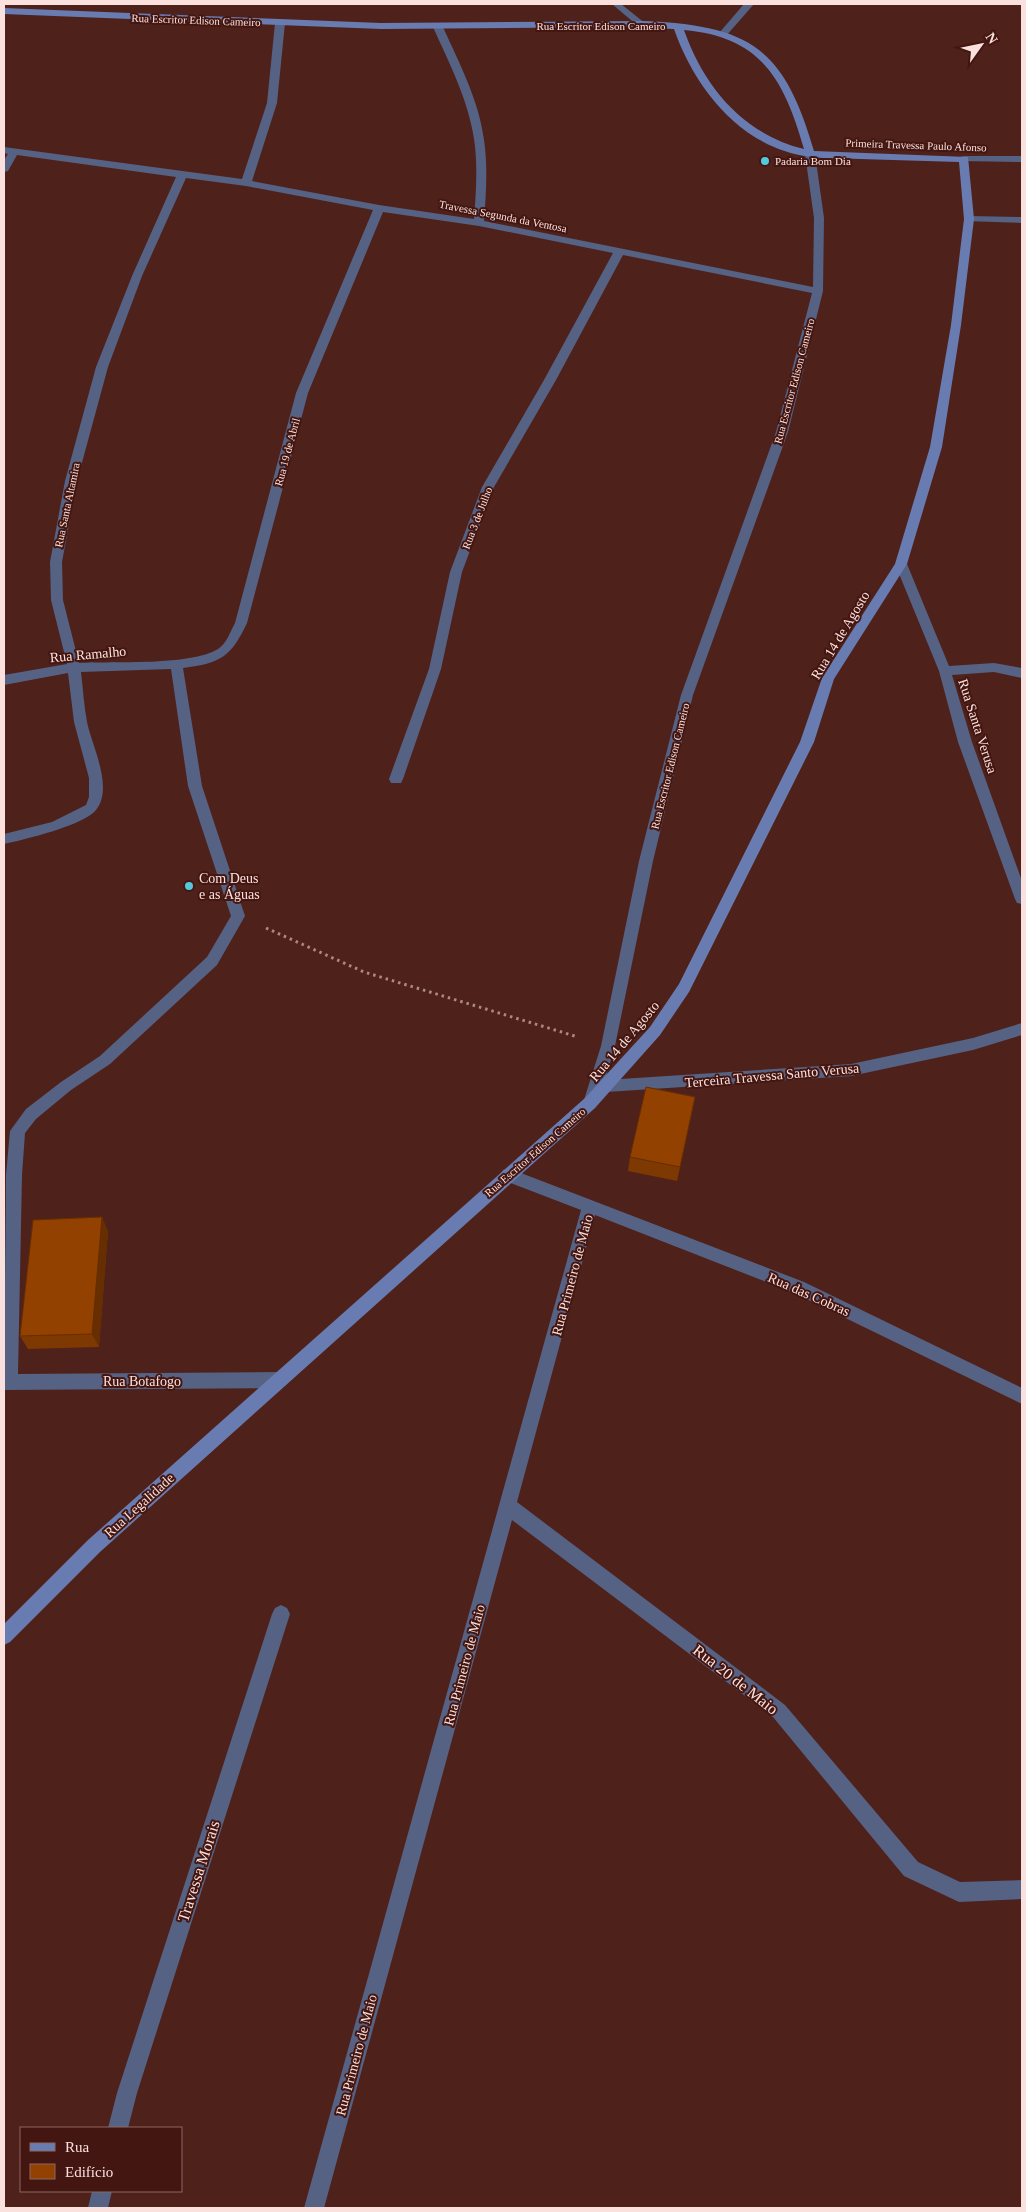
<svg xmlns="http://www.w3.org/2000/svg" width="1026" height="2212" font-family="'Times New Roman',serif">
	<rect width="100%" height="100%" fill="#4f211b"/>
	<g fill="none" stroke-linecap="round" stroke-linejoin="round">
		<polyline stroke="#ac8984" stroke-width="3" stroke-dasharray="2.5 4" stroke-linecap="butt" points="266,928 364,972 578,1037"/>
		<g fill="#556284" fill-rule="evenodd">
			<polygon points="612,4 621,4 646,24 644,26 638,26"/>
			<polygon points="744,4 754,4 726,36 720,36 720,32"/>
			<path d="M 280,20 L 285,23 L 277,103 L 252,181 L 379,205 L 474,219 C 476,192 478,165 474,139 C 468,99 449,63 433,27 L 438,24 L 443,27 C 459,63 479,100 484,140 C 488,167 486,194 484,221 L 813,287 L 814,218 L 805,154 L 810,151 L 815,154 L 824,218 L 823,291 L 788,432 L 693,695 L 653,861 L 615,1046 L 605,1080 L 851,1064 L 973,1038 L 1022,1023 L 1022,1035 L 973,1050 L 851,1076 L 606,1092 L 601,1091 L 595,1108 L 590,1109 L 585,1108 L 583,1103 L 601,1046 L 639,861 L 681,695 L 776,432 L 812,293 L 623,255 L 556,380 L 494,487 L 462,572 L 441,669 L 403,779 L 401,783 L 391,783 L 389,779 L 429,669 L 450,572 L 482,487 L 544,380 L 613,253 L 479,226 L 383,212 L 308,393 L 247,623 C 231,657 221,663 183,668 L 202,786 L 245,916 L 217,965 L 110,1064 L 71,1090 L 36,1119 L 25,1133 L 22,1175 L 18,1374 L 280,1372 L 286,1375 L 288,1380 L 286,1385 L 280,1388 L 4,1390 L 6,1175 L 10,1131 L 26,1109 L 61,1082 L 100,1056 L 207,957 L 231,916 L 188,786 L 171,669 L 81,672 C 83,689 84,706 87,722 C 92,746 114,788 96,810 C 85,825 23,840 4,844 L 4,834 L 52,822 L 86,805 L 89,797 L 89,778 L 74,722 L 68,673 L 4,685 L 4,675 L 67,664 L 51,600 L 50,562 L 65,481 L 96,367 L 132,276 L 176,177 L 17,155 L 8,171 L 4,172 L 4,160 L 8,154 L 4,153 L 4,147 L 242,179 L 267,103 L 275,23 ZM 186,178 L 246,186 L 373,210 L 296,393 L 235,623 C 230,632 227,643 218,649 C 190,666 113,661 79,663 L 63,600 L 62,562 L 77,481 L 108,367 L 142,276 Z"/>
			<polygon points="964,156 1022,156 1022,162 960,161 960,157"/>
			<polygon points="969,216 1022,217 1022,223 965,221 965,217"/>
			<polygon points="901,560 907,564 949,666 994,663 1022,668 1022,678 994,672 952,675 972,742 1022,881 1022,904 1017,903 1015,899 958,742 939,671 895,564"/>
			<polygon points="508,1168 804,1282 1022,1388 1022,1404 792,1292 595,1215 517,1502 785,1705 918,1862 960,1882 1022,1880 1022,1899 959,1902 904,1876 773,1717 512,1520 324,2208 304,2208 581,1210 503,1180 500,1175 503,1170"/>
			<polygon points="281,1605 287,1608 290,1614 137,2093 128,2128 108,2128 117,2093 272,1614 275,1608"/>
			<polygon points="92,2191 112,2191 108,2208 88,2208"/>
		</g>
		<path fill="#697cb2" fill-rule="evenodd" d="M 4,8 L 381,23 L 645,21 C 751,26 784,48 814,151 L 968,157 L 974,219 L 961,325 L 942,447 L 907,564 L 834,679 L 814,742 L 689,992 L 660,1035 L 595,1108 L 100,1552 L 10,1642 L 4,1645 L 4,1624 L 88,1540 L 585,1098 L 650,1027 L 679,984 L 800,742 L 822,678 L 895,564 L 930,447 L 951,325 L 964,219 L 959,162 C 926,161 893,160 860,159 C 844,158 827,159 811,157 C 742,149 695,89 674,29 L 624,27 L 381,29 L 4,14 ZM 684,30 C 762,37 784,80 804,149 C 743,134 704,87 684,30 Z"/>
	</g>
	<g fill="#7e3801">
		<polygon points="692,1112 677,1181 628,1171 630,1157"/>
		<polygon points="108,1231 99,1347 28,1349 20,1336"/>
	</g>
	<polygon fill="#662e01" points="102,1217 108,1231 99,1347 92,1334"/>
	<g fill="#924101" stroke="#662e01">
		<polygon points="646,1087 695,1097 680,1167 630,1157"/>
		<polygon points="102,1217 92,1334 20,1336 33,1220"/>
	</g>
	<g fill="#53cadc" stroke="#441611" stroke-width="2">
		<circle cx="765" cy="161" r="5"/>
		<circle cx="189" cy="886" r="5"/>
	</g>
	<g text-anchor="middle" stroke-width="4" stroke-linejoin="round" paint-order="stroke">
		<g font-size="11" fill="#fbe1dd" stroke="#441611">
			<text transform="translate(196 20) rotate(2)" y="4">Rua Escritor Edison Cameiro</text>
			<text x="601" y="30">Rua Escritor Edison Cameiro</text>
			<text transform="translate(916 145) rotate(2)" y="4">Primeira Travessa Paulo Afonso</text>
			<text transform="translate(503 216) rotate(11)" y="4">Travessa Segunda da Ventosa</text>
			<text transform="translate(794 381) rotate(-75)" y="4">Rua Escritor Edison Cameiro</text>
			<text transform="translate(287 452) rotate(-75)" y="4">Rua 19 de Abril</text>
			<text transform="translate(67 505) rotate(-78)" y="4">Rua Santa Altamira</text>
			<text transform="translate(477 518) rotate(-69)" y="4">Rua 3 de Julho</text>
			<text transform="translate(670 766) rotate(-76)" y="4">Rua Escritor Edison Cameiro</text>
			<text transform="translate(535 1152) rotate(-41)" y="4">Rua Escritor Edison Cameiro</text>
		</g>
		<g font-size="11" fill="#fbe1dd" stroke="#441611" text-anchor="start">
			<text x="775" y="165">Padaria Bom Dia</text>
		</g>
		<g font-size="14" fill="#fbe1dd" stroke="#441611">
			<text transform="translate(840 635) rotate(-59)" y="5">Rua 14 de Agosto</text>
			<text transform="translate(88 654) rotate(-5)" y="5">Rua Ramalho</text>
			<text transform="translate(978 726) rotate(72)" y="5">Rua Santa Verusa</text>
			<text transform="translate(624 1041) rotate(-50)" y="5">Rua 14 de Agosto</text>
			<text transform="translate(772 1075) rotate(-5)" y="5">Terceira Travessa Santo Verusa</text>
			<text transform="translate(572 1275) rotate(-75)" y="5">Rua Primeiro de Maio</text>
			<text transform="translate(809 1294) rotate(24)" y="5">Rua das Cobras</text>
			<text x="142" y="1386">Rua Botafogo</text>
			<text transform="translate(139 1505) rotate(-42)" y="5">Rua Legalidade</text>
			<text transform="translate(464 1665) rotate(-75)" y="5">Rua Primeiro de Maio</text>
			<text transform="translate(356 2055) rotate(-75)" y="5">Rua Primeiro de Maio</text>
		</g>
		<g font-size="14" fill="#fbe1dd" stroke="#441611" text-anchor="start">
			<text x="199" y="883">Com Deus<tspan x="199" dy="16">e as Águas</tspan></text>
		</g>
		<g font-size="16" fill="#fbe1dd" stroke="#441611">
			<text transform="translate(736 1679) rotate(38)" y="6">Rua 20 de Maio</text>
			<text transform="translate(198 1871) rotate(-72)" y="6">Travessa Morais</text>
		</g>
	</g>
	<rect width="1026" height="2212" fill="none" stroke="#fbe1dd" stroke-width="10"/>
	<rect x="20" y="2127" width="162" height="65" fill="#441611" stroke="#8d6763"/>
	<rect x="30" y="2143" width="25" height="8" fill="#697cb2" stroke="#8d6763"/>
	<text x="65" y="2152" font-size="15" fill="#fbe1dd">Rua</text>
	<rect x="30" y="2164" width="25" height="15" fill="#924101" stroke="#8d6763"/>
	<text x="65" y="2177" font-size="15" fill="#fbe1dd">Edifício</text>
	<g transform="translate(981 45) rotate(57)" stroke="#441611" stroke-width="4" paint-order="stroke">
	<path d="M0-4L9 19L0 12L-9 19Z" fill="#fbe1dd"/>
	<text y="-8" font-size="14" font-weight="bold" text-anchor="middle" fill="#fbe1dd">N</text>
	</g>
</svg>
